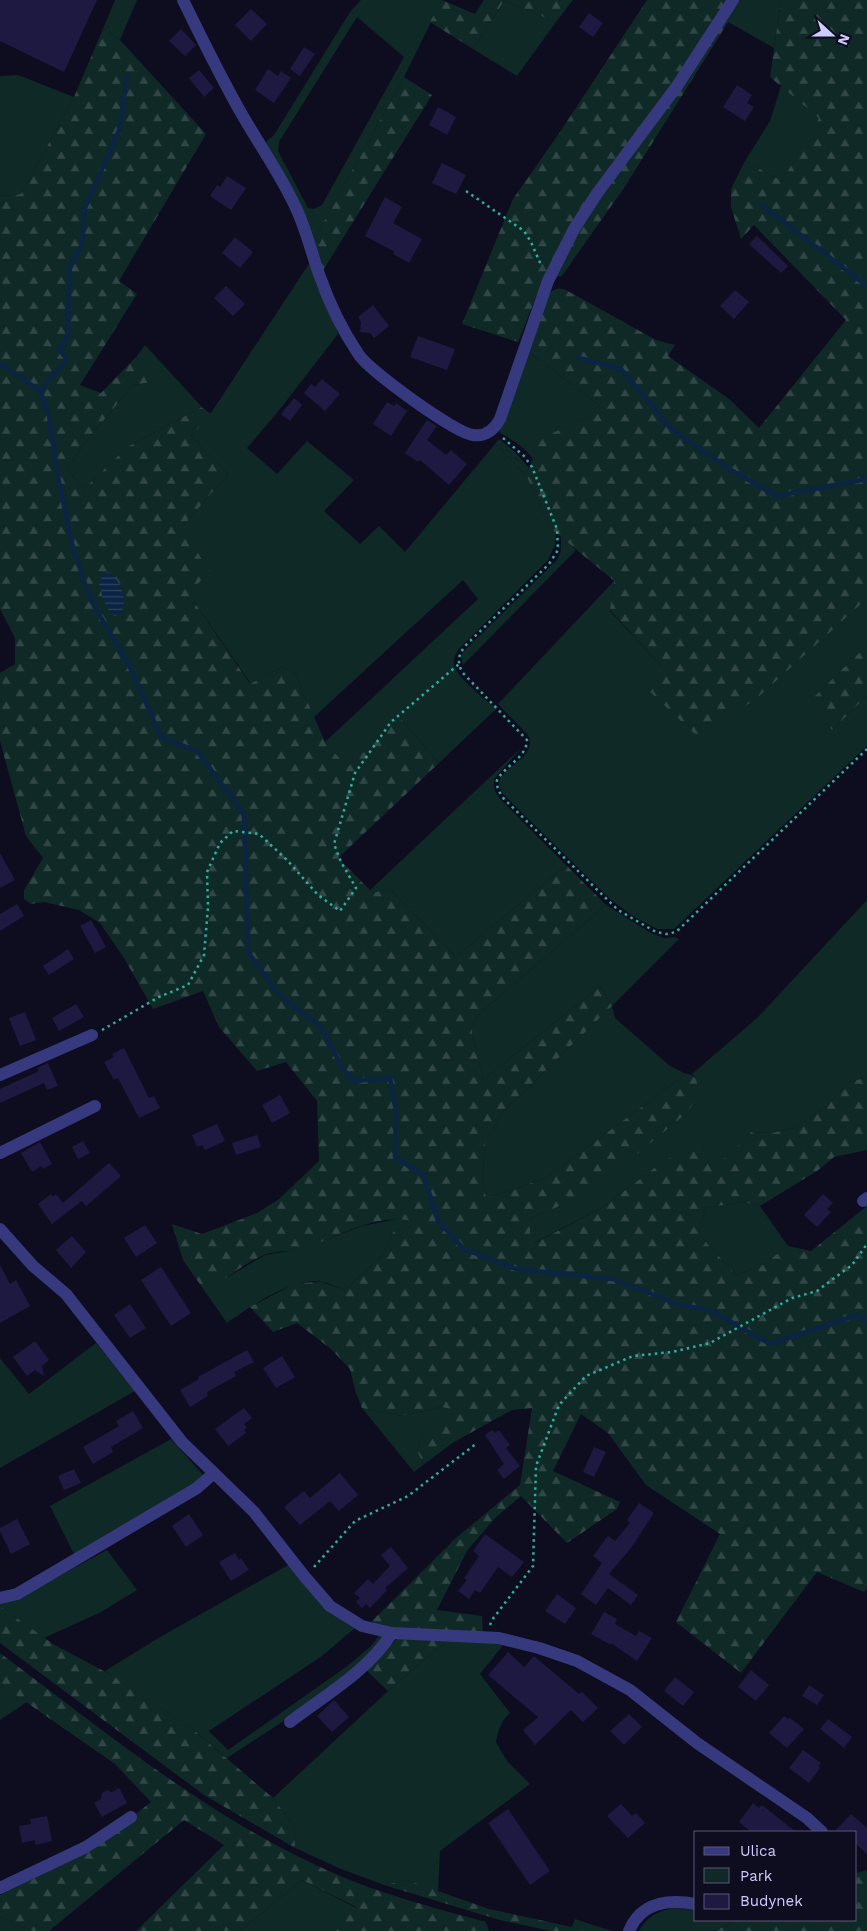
<svg xmlns="http://www.w3.org/2000/svg" width="867" height="1931" font-family="'Work Sans',sans-serif">
	<defs>
		<pattern id="forest-firs" width="22" height="20" patternUnits="userSpaceOnUse" patternTransform="scale(1.25)"><rect width="22" height="20" fill="#0f2927"/><path d="M5 1l3.5 6h-7zM16 11l3.5 6h-7z" fill="#314747"/></pattern>
		<pattern id="water-rules" width="6" height="5" patternUnits="userSpaceOnUse" patternTransform="scale(1.25)"><rect width="6" height="5" fill="#0c2443"/><path d="M0 2.5h6" fill="none" stroke="#2e425f"/></pattern>
	</defs>
	<rect width="100%" height="100%" fill="#0e0c1f"/>
	<g fill="#0f2927" fill-rule="evenodd">
		<polygon points="115,0 137,0 120,40 103,29"/>
		<path d="M 361,0 L 442,0 L 404,77 L 314,239 L 266,142 L 274,135 L 350,12 ZM 357,17 L 404,57 L 322,205 L 314,209 L 308,208 L 278,151 L 279,142 Z"/>
		<polygon points="742,0 781,0 774,48 728,22"/>
		<polygon points="504,1 556,22 517,76 473,49"/>
		<polygon points="18,75 74,97 21,194 7,196 0,195 0,76"/>
		<polygon points="781,86 820,118 782,181 745,161 770,121"/>
		<path d="M 310,262 L 336,321 L 338,334 L 277,413 L 247,448 L 277,474 L 307,441 L 354,480 L 324,511 L 360,544 L 379,526 L 405,552 L 495,444 L 526,475 L 550,528 L 556,533 L 555,545 L 548,560 L 458,650 C 456,654 453,659 454,665 C 459,680 484,698 496,709 L 439,763 L 400,718 L 347,768 L 325,742 L 478,599 L 463,580 L 314,717 L 295,673 L 282,667 L 251,684 L 189,594 L 182,527 L 228,474 L 191,436 L 211,413 Z"/>
		<polygon points="145,345 202,407 127,447 84,489 67,469 88,439 133,385 146,383 153,375 136,357"/>
		<path d="M 529,352 L 599,405 L 590,416 L 538,440 L 533,459 C 524,446 512,440 499,432 Z"/>
		<polygon points="561,537 576,550 463,665 461,656 464,651 557,560 561,550"/>
		<path d="M 614,581 L 610,611 L 662,667 L 863,602 L 867,604 L 867,645 L 809,703 L 832,730 L 867,696 L 867,746 L 674,929 L 657,929 L 636,918 L 611,900 L 503,794 C 501,790 499,787 499,783 C 502,765 538,759 528,735 L 498,704 Z"/>
		<path d="M 523,746 L 495,778 C 492,787 495,791 500,799 L 566,865 L 456,957 L 389,888 L 373,893 L 370,890 Z"/>
		<path d="M 867,900 L 867,1077 L 850,1082 L 826,1106 L 798,1127 L 772,1133 L 751,1132 C 740,1143 725,1166 708,1163 L 702,1144 L 657,1166 L 603,1207 L 534,1243 L 530,1234 L 530,1221 L 536,1215 L 549,1211 L 695,1077 L 692,1074 L 757,1018 Z"/>
		<polygon points="606,905 651,933 664,938 675,937 679,939 612,1006 615,1018 670,1066 686,1074 547,1177 507,1192 486,1197 482,1182 485,1143 502,1113 612,1006 600,986 483,1080 472,1032 473,1023 480,1013"/>
		<polygon points="742,1202 760,1206 788,1246 761,1266 736,1275 703,1239 699,1231 706,1208"/>
		<path d="M 401,1218 L 414,1221 L 393,1232 L 382,1256 L 345,1290 C 338,1288 330,1283 323,1282 C 293,1276 251,1306 227,1323 L 206,1293 L 221,1281 L 265,1255 L 301,1249 L 362,1226 Z"/>
		<polygon points="96,1343 135,1391 0,1468 0,1358 29,1394"/>
		<polygon points="441,1407 452,1409 422,1436 417,1450 423,1465 414,1472 362,1408 402,1416"/>
		<polygon points="171,1439 203,1475 201,1479 74,1554 50,1506"/>
		<polygon points="107,1550 137,1590 101,1612 44,1638 0,1606 0,1603 17,1599"/>
		<path d="M 290,1564 C 310,1588 327,1615 355,1628 L 322,1656 L 209,1731 L 228,1750 L 346,1667 L 370,1647 L 379,1636 L 384,1637 L 361,1664 L 296,1713 L 227,1758 L 196,1732 L 105,1671 L 160,1637 Z"/>
		<path d="M 449,1639 L 504,1644 L 480,1674 L 510,1713 C 502,1720 498,1730 496,1742 L 507,1761 L 530,1784 L 440,1851 L 438,1892 L 407,1880 L 384,1885 L 341,1869 L 295,1848 L 294,1826 L 273,1798 L 388,1691 Z"/>
		<polygon points="0,1684 27,1702 0,1720"/>
		<polygon points="302,1880 356,1908 336,1931 240,1931"/>
		<path d="M 674,1908 L 696,1910 L 696,1920 L 738,1920 L 714,1931 L 639,1931 C 647,1916 658,1911 674,1908 Z"/>
		<polygon points="0,1917 31,1931 0,1931"/>
		<polygon points="575,1919 609,1930 612,1931 584,1931 572,1927"/>
	</g>
	<g fill="url(#forest-firs)">
		<polygon points="442,0 475,14 484,0 573,0 556,22 504,1 473,49 430,22"/>
		<polygon points="647,0 742,0 624,188 561,277 548,273 538,292 518,342 462,324 513,199 560,132"/>
		<path d="M 781,0 L 867,0 L 867,604 L 862,603 L 756,699 L 698,737 L 646,688 L 662,667 L 610,610 L 614,581 L 612,579 L 550,528 L 526,475 L 495,444 L 499,439 L 515,452 L 529,468 L 534,456 L 537,440 L 590,416 L 599,405 L 529,352 L 550,293 C 556,287 559,288 566,290 L 656,340 L 675,345 L 668,356 L 729,399 L 759,428 L 846,320 L 754,225 L 741,239 L 731,207 L 731,189 L 745,161 L 782,181 L 819,118 L 770,77 Z"/>
		<path d="M 103,29 L 120,40 L 206,134 L 119,281 L 137,294 L 80,385 L 101,393 L 136,357 L 154,375 L 146,383 L 133,385 L 88,439 L 67,469 L 84,489 L 127,447 L 202,407 L 211,414 L 191,436 L 228,474 L 182,527 L 209,571 L 189,594 L 250,684 L 282,667 L 295,673 L 325,742 L 347,767 L 400,718 L 439,763 L 338,858 L 373,893 L 389,888 L 456,957 L 566,865 L 606,905 L 480,1013 L 473,1023 L 472,1032 L 483,1080 L 600,986 L 612,1006 L 502,1113 L 485,1143 L 482,1182 L 486,1197 L 507,1192 L 547,1177 L 686,1074 C 706,1075 695,1100 689,1111 L 601,1184 L 549,1211 L 536,1215 L 530,1221 L 530,1233 L 535,1243 L 603,1207 L 657,1166 L 692,1144 L 698,1142 L 702,1144 L 708,1162 C 725,1166 739,1143 751,1132 L 772,1133 L 798,1127 L 826,1106 L 850,1082 L 867,1077 L 867,1150 L 834,1157 L 817,1171 L 760,1206 L 742,1202 L 706,1208 L 699,1231 L 703,1239 L 736,1275 L 761,1266 L 788,1246 L 811,1251 L 867,1206 L 867,1588 L 864,1592 L 817,1572 L 741,1673 L 676,1622 L 720,1534 L 646,1485 L 608,1433 L 581,1414 L 553,1471 L 620,1502 L 617,1509 L 567,1543 L 521,1496 L 495,1518 L 467,1551 L 437,1610 L 482,1616 L 483,1634 L 397,1628 L 371,1622 L 456,1538 L 520,1485 L 532,1408 L 512,1410 L 454,1442 L 423,1465 L 417,1450 L 422,1436 L 451,1409 L 441,1407 L 402,1416 L 362,1408 L 356,1393 L 350,1369 L 331,1349 L 297,1323 L 273,1332 L 250,1307 L 296,1283 L 322,1282 L 345,1290 L 382,1256 L 393,1232 L 413,1221 C 376,1212 336,1238 302,1249 C 290,1252 276,1250 264,1255 C 247,1262 221,1281 206,1293 L 183,1260 L 172,1224 L 202,1234 L 257,1213 L 279,1199 L 319,1161 L 317,1101 L 286,1062 L 257,1071 L 219,1027 L 203,991 L 153,1009 L 124,958 L 100,923 L 79,910 L 44,902 L 31,904 L 24,899 L 24,890 L 43,858 L 26,836 L 0,741 L 0,673 L 15,664 L 15,638 L 0,609 L 0,195 L 7,196 L 21,194 L 74,97 Z"/>
		<polygon points="404,77 432,95 322,272 314,239"/>
		<polygon points="867,645 867,696 832,730 808,703"/>
		<polygon points="0,1606 53,1644 113,1676 196,1732 273,1798 294,1826 295,1848 204,1795 0,1643"/>
		<polygon points="399,1637 449,1639 388,1691 366,1670"/>
		<path d="M 0,1653 C 106,1732 210,1819 331,1872 C 381,1894 434,1908 486,1922 L 489,1931 L 336,1931 L 356,1907 L 302,1880 L 240,1931 L 136,1931 L 224,1845 L 184,1820 L 49,1931 L 31,1931 L 0,1917 L 0,1895 L 85,1854 L 151,1802 L 115,1764 L 0,1684 Z"/>
		<polygon points="867,1870 867,1931 714,1931 738,1920 856,1920 856,1873"/>
		<polygon points="407,1880 489,1909 572,1927 584,1931 551,1931 500,1920 384,1885"/>
	</g>
	<path fill="url(#water-rules)" d="M 109,572 C 121,580 128,600 121,613 L 115,616 C 104,608 102,595 99,582 L 104,573 Z"/>
	<g fill="none" stroke-linecap="round" stroke-linejoin="round">
		<g stroke="#0c2443" stroke-width="4.5">
			<polyline points="762,205 867,286"/>
			<polyline points="579,358 621,369 672,430 731,470 777,496 867,479"/>
			<polyline points="0,363 40,391 49,416 58,477 71,540 85,584 97,611 129,665 161,737 197,751 244,814 248,952 279,995 321,1027 343,1069 354,1081 390,1078 396,1111 395,1157 424,1176 438,1221 464,1249 516,1269 613,1279 681,1305 710,1310 770,1344 857,1315 867,1321"/>
			<polyline points="40,391 67,360 59,349 67,338 70,266 82,245 84,210 120,128 127,75"/>
		</g>
	</g>
	<g fill="#1e1940">
		<polygon points="0,0 97,0 64,72 0,41"/>
		<polygon points="251,9 267,24 251,41 235,25"/>
		<polygon points="589,13 603,23 593,37 579,27"/>
		<polygon points="181,29 196,45 185,56 169,41"/>
		<polygon points="304,47 315,54 300,76 290,69"/>
		<polygon points="268,69 278,76 281,71 291,78 274,103 255,90"/>
		<polygon points="199,70 214,88 204,97 189,78"/>
		<polygon points="737,85 752,95 747,103 754,107 745,121 723,107"/>
		<polygon points="438,107 456,117 447,135 429,125"/>
		<polygon points="442,163 466,175 456,194 432,183"/>
		<polygon points="227,176 246,188 231,210 210,196 217,185 220,187"/>
		<polygon points="385,197 402,207 393,223 422,239 409,263 393,254 395,252 365,236"/>
		<polygon points="757,236 788,266 781,273 749,244"/>
		<polygon points="235,237 253,252 240,268 222,253"/>
		<polygon points="226,286 245,304 233,316 214,298"/>
		<polygon points="735,290 749,302 734,319 720,306"/>
		<polygon points="373,305 389,326 374,338 370,333 360,332 361,322 358,317"/>
		<polygon points="418,336 455,349 447,370 410,357"/>
		<polygon points="322,379 340,394 325,411 304,393 311,384 315,387"/>
		<polygon points="294,398 302,405 290,421 281,414"/>
		<polygon points="387,402 394,406 396,403 407,411 391,436 373,424"/>
		<polygon points="427,420 437,426 427,440 446,455 451,450 467,464 449,485 420,460 418,462 405,453"/>
		<polygon points="0,853 15,880 0,888"/>
		<polygon points="17,904 24,916 0,931 0,914"/>
		<polygon points="91,920 106,947 95,953 80,926"/>
		<polygon points="68,949 74,959 49,975 43,966"/>
		<polygon points="76,1004 84,1017 59,1031 52,1018"/>
		<polygon points="25,1012 36,1040 20,1046 9,1018"/>
		<polygon points="124,1048 149,1098 154,1096 160,1108 139,1118 118,1078 114,1080 104,1062 114,1057 112,1054"/>
		<polygon points="48,1063 58,1086 47,1090 44,1083 0,1103 0,1089 39,1071 37,1068"/>
		<polygon points="280,1095 290,1113 272,1123 262,1105"/>
		<polygon points="217,1124 225,1141 205,1150 202,1145 197,1147 192,1135"/>
		<polygon points="257,1135 261,1147 236,1155 232,1143"/>
		<polygon points="83,1141 90,1153 78,1159 72,1147"/>
		<polygon points="40,1142 52,1164 43,1169 41,1166 32,1172 21,1153"/>
		<polygon points="109,1163 121,1176 86,1206 82,1201 52,1224 38,1204 51,1194 53,1197 56,1194 63,1203"/>
		<polygon points="823,1194 833,1203 827,1209 831,1212 817,1227 804,1215"/>
		<polygon points="145,1225 157,1243 136,1257 124,1238"/>
		<polygon points="72,1236 86,1252 71,1268 56,1250"/>
		<polygon points="0,1265 10,1284 16,1280 30,1306 0,1323"/>
		<polygon points="161,1267 191,1313 171,1326 141,1280"/>
		<polygon points="130,1304 146,1328 130,1338 114,1315"/>
		<polygon points="35,1341 49,1360 42,1366 44,1376 35,1370 27,1376 13,1357"/>
		<polygon points="247,1350 254,1362 234,1372 236,1376 207,1392 208,1396 190,1407 180,1390 199,1379 198,1377"/>
		<polygon points="282,1356 295,1377 276,1388 263,1368"/>
		<polygon points="244,1408 252,1418 244,1424 247,1428 244,1430 246,1433 228,1446 215,1429"/>
		<polygon points="133,1411 143,1428 111,1447 113,1452 93,1464 83,1447 119,1426 116,1421"/>
		<polygon points="492,1430 495,1433 499,1430 510,1445 506,1448 520,1466 504,1479 497,1470 504,1464 485,1435"/>
		<polygon points="594,1447 606,1452 594,1477 583,1472"/>
		<polygon points="74,1469 81,1483 64,1490 58,1476"/>
		<polygon points="340,1473 358,1495 339,1511 330,1501 300,1525 284,1507 304,1491 310,1498"/>
		<polygon points="639,1503 654,1513 631,1548 609,1574 638,1595 631,1605 608,1588 596,1605 581,1594 602,1563 593,1556 608,1536 615,1541 630,1523 627,1520"/>
		<polygon points="189,1514 203,1535 186,1547 172,1526"/>
		<polygon points="17,1519 30,1544 11,1554 0,1531 0,1528"/>
		<polygon points="485,1534 524,1562 512,1577 498,1567 480,1593 475,1590 469,1599 458,1591 467,1580 464,1578 479,1556 473,1551"/>
		<polygon points="391,1547 408,1568 385,1588 387,1590 370,1608 366,1604 362,1608 356,1602 360,1598 354,1593 368,1579 373,1584 390,1566 381,1555"/>
		<polygon points="235,1553 239,1560 241,1558 249,1570 231,1581 219,1562"/>
		<polygon points="557,1594 576,1608 565,1624 545,1611"/>
		<polygon points="604,1612 617,1619 615,1624 636,1636 639,1631 652,1638 637,1661 611,1643 611,1645 591,1634"/>
		<polygon points="508,1652 524,1667 534,1656 579,1694 582,1692 598,1708 583,1722 571,1710 535,1745 523,1730 538,1717 488,1675"/>
		<polygon points="751,1670 769,1685 756,1701 738,1687"/>
		<polygon points="675,1677 694,1692 683,1706 664,1691"/>
		<polygon points="809,1685 824,1695 817,1705 802,1696"/>
		<polygon points="334,1700 349,1717 332,1732 317,1716"/>
		<polygon points="629,1714 642,1727 624,1745 610,1731"/>
		<polygon points="784,1716 788,1719 790,1718 804,1729 787,1748 769,1733"/>
		<polygon points="828,1719 852,1737 844,1748 820,1729"/>
		<polygon points="803,1750 821,1763 818,1766 820,1768 809,1783 789,1768"/>
		<polygon points="119,1788 127,1803 102,1817 94,1803 101,1799 102,1793 107,1790 112,1792"/>
		<polygon points="753,1803 759,1808 762,1805 796,1832 751,1832 739,1822"/>
		<polygon points="621,1804 632,1816 636,1813 645,1823 628,1838 607,1816"/>
		<polygon points="508,1809 550,1871 530,1885 488,1823"/>
		<polygon points="851,1814 867,1828 867,1854 856,1844 856,1832 834,1832"/>
		<polygon points="47,1816 52,1841 35,1845 35,1840 22,1843 19,1826 31,1824 30,1819"/>
	</g>
	<g fill="none" stroke-linecap="round" stroke-linejoin="round">
		<g stroke="#2eb0a0" stroke-width="2.5" stroke-dasharray="2.5 4" stroke-linecap="butt">
			<polyline points="466,191 524,231 531,242 541,265"/>
			<path d="M 503,438 L 524,456 L 532,467 L 557,529 L 558,550 L 549,564 L 466,645 C 458,655 457,661 462,672 L 527,740 C 527,757 505,766 497,780 C 496,788 500,793 504,799 L 618,910 L 656,932 L 666,934 L 676,932 L 867,749"/>
			<polyline points="102,1030 159,997 188,985 204,955 208,907 207,872 220,843 233,831 259,834 288,861 318,895 340,911 356,888 341,862 334,844 355,773 391,722 459,664"/>
			<polyline points="314,1567 355,1521 408,1496 477,1443"/>
			<polyline points="490,1625 492,1620 533,1566 536,1466 559,1405 586,1376 633,1356 672,1352 710,1343 792,1298 817,1291 852,1265 867,1244"/>
		</g>
		<g stroke="#37397e" stroke-width="12">
			<path d="M 183,0 C 202,39 222,80 244,118 C 261,147 281,176 295,206 C 306,228 311,252 319,274 C 329,303 342,330 359,355 C 371,372 455,433 473,435 C 486,437 494,430 500,419 L 548,281 L 574,229 L 598,192 L 677,86 L 733,0"/>
			<polyline points="0,1075 92,1035"/>
			<polyline points="0,1153 95,1106"/>
			<polyline points="863,1201 867,1198"/>
			<polyline points="0,1229 33,1266 66,1294 182,1442 254,1512 305,1577 330,1606 362,1626 392,1633 499,1638 539,1648 577,1661 630,1690 697,1743 807,1818 822,1832"/>
			<polyline points="0,1598 17,1594 197,1488 214,1473"/>
			<path d="M 290,1722 C 325,1695 368,1671 392,1633"/>
			<polyline points="0,1888 86,1847 131,1817"/>
			<path d="M 629,1931 C 641,1902 668,1899 696,1904"/>
		</g>
	</g>
	<rect x="694" y="1831" width="162" height="90" fill="#0e0c1f" stroke="#5b5879"/>
	<rect x="704" y="1847" width="25" height="8" fill="#37397e" stroke="#5b5879"/>
	<text x="740" y="1856" font-size="15" fill="#cecbff">Ulica</text>
	<rect x="704" y="1868" width="25" height="15" fill="#0f2927" stroke="#5b5879"/>
	<text x="740" y="1881" font-size="15" fill="#cecbff">Park</text>
	<rect x="704" y="1894" width="25" height="15" fill="#1e1940" stroke="#5b5879"/>
	<text x="740" y="1906" font-size="15" fill="#cecbff">Budynek</text>
	<g transform="translate(832 35) rotate(111)" stroke="#0e0c1f" stroke-width="4" paint-order="stroke">
	<path d="M0-4L9 19L0 12L-9 19Z" fill="#cecbff"/>
	<text y="-8" font-size="14" font-weight="bold" text-anchor="middle" fill="#cecbff">N</text>
	</g>
</svg>
